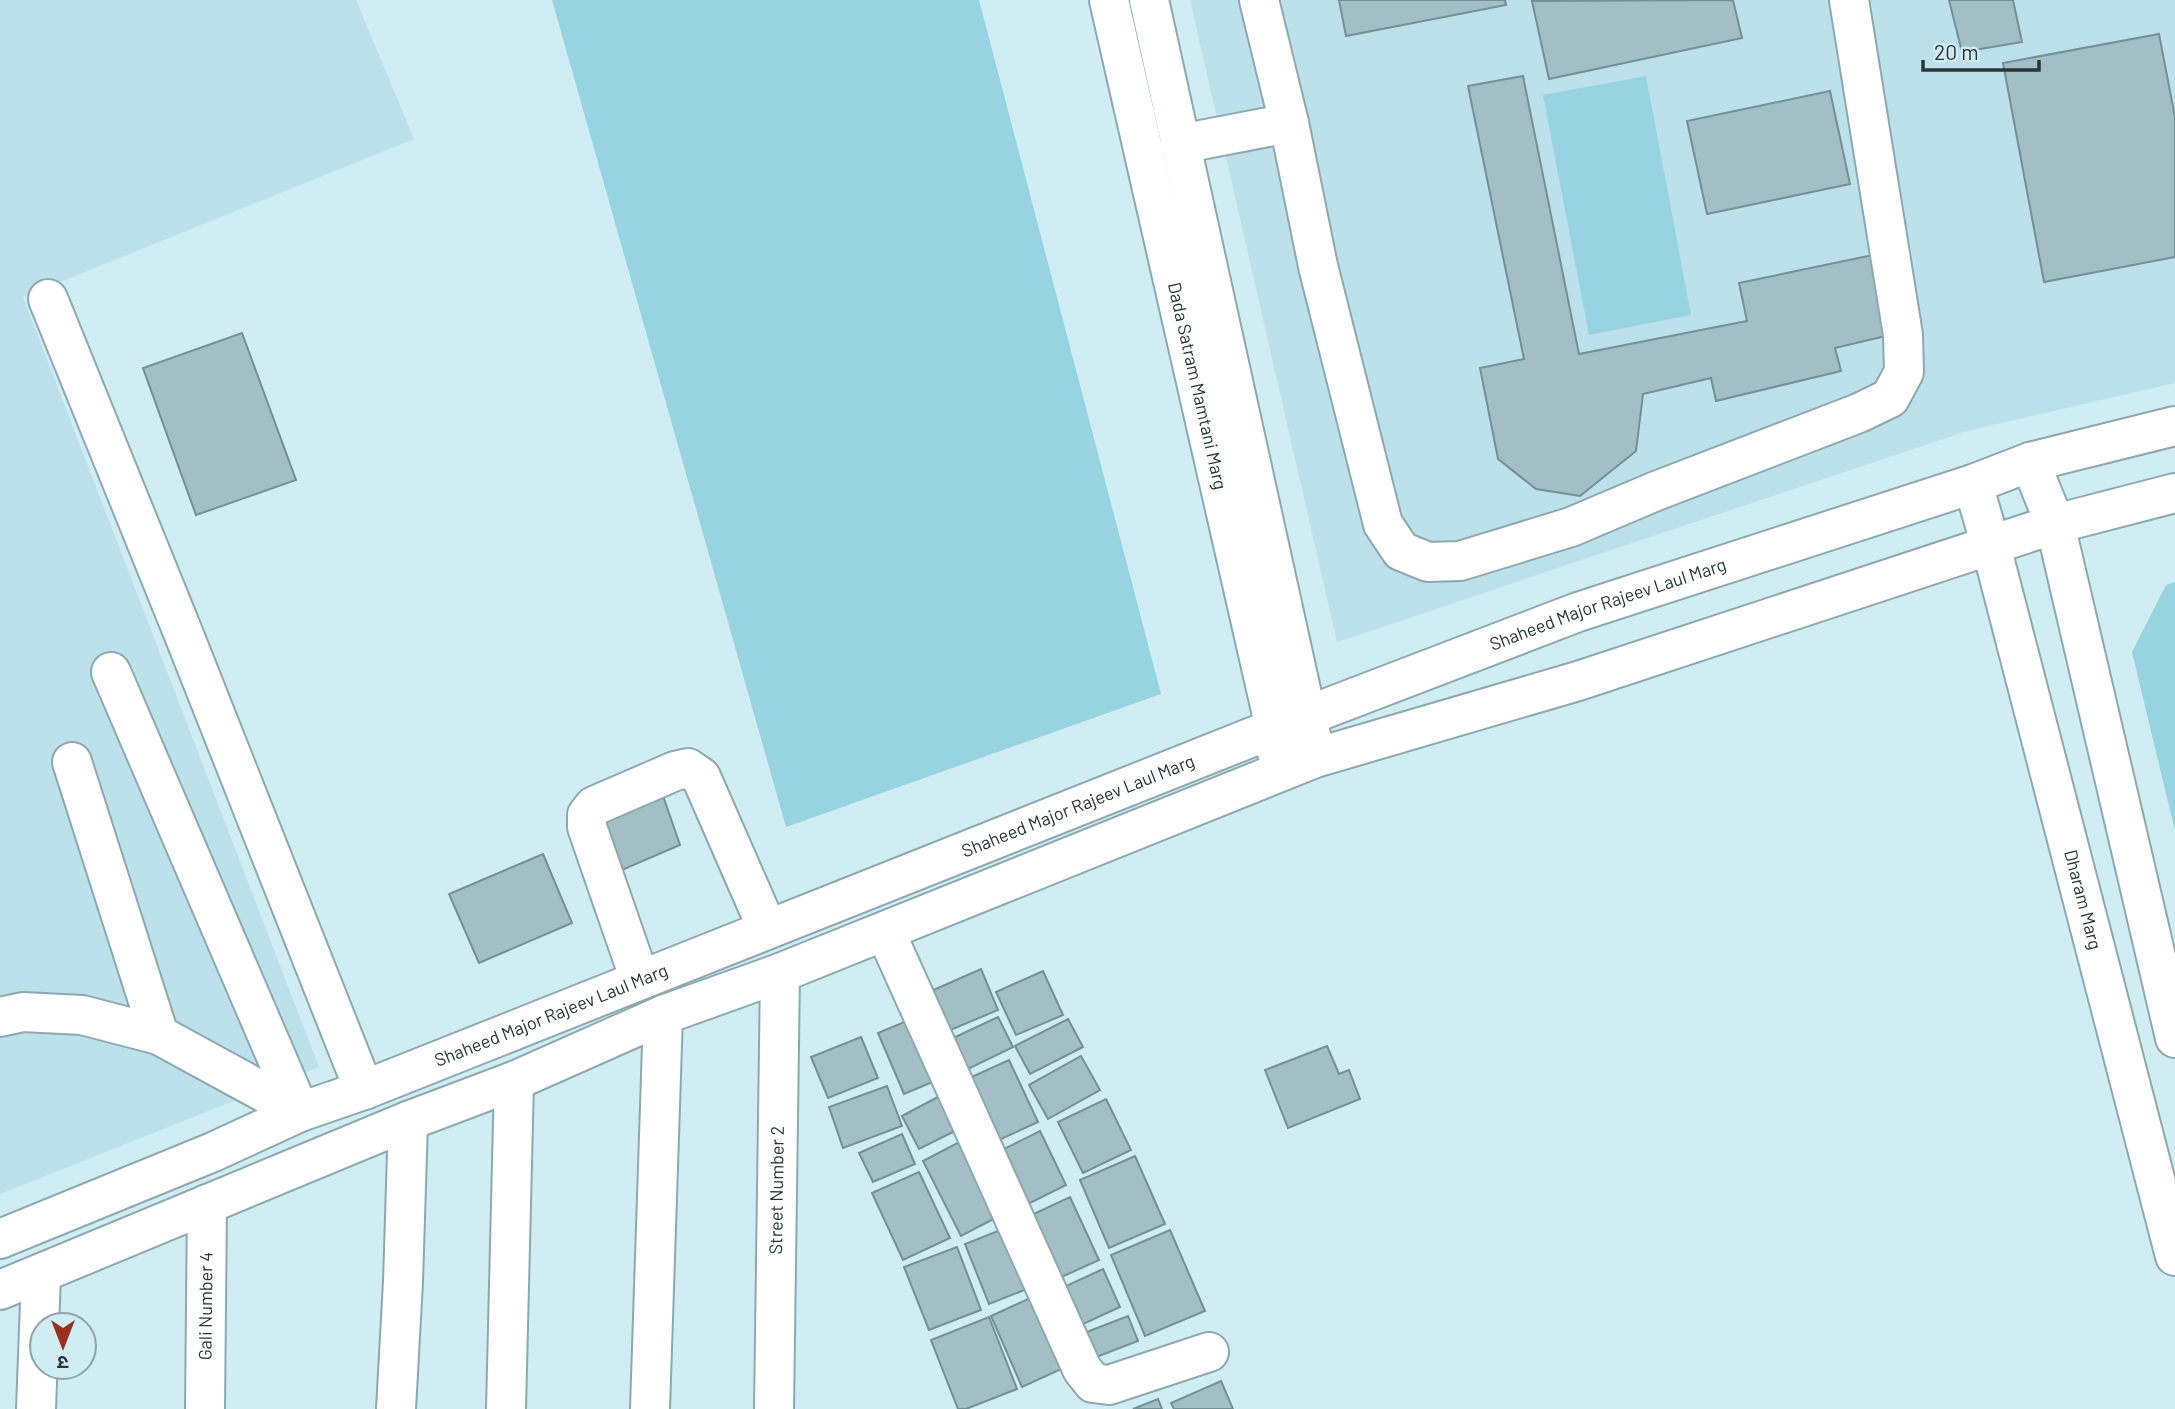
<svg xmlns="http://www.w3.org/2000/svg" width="2175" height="1409" font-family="Barlow,'Noto Sans Devanagari',sans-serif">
	<rect width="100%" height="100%" fill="#d0edf4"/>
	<g fill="#bce1ea">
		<polygon points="0,0 356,0 414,139 23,297 319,1067 0,1194"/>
		<polygon points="1190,0 2175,0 2175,383 1967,431 1337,642"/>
	</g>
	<g fill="#97d3e0">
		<polygon points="552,0 979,0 1161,694 786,827"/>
		<polygon points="1646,76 1691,315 1589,335 1543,95"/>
		<polygon points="2175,582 2175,831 2132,652 2166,585"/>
	</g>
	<g fill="#a3bfc5" stroke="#748f95" stroke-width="2">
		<polygon points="1339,0 1505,0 1506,5 1346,36"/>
		<polygon points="1733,0 1742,38 1549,79 1532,1"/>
		<polygon points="1949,0 2013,0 2022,42 1962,52"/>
		<polygon points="2159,34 2175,117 2175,257 2044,282 2003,63"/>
		<polygon points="1523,76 1579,354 1747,321 1739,283 1873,255 1890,335 1835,348 1841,371 1716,401 1711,378 1643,394 1636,451 1580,496 1536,489 1498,459 1480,368 1524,359 1468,86"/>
		<polygon points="1830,91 1850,184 1707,214 1687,121"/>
		<polygon points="242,333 296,480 196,515 143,368"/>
		<polygon points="661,790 680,845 622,870 602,815"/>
		<polygon points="543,854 572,923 479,963 449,894"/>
		<polygon points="981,969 998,1010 948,1031 931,991"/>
		<polygon points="1043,971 1063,1015 1016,1035 996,992"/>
		<polygon points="921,1015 947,1076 904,1094 878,1033"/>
		<polygon points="998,1017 1013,1047 966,1070 951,1039"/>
		<polygon points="1068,1019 1083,1047 1030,1074 1015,1046"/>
		<polygon points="861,1037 878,1078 828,1098 811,1057"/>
		<polygon points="1327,1046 1339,1074 1349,1070 1360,1099 1288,1128 1265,1070"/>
		<polygon points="1081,1056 1100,1090 1048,1119 1029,1085"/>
		<polygon points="1009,1060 1038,1122 986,1146 956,1084"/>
		<polygon points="887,1086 902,1126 843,1148 829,1107"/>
		<polygon points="947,1092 965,1126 919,1149 902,1116"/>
		<polygon points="1106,1099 1131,1150 1083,1173 1058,1122"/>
		<polygon points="1040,1131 1066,1185 1022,1207 996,1153"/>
		<polygon points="902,1134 915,1164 873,1182 859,1153"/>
		<polygon points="969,1137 1007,1212 961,1236 923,1161"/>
		<polygon points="1135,1156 1165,1224 1109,1248 1080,1180"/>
		<polygon points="919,1172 950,1238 903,1260 872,1193"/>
		<polygon points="1070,1197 1099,1260 1055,1280 1025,1218"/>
		<polygon points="1013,1225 1037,1285 989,1304 965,1244"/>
		<polygon points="1170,1230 1205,1311 1145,1336 1111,1255"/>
		<polygon points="957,1247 981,1310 929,1330 904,1267"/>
		<polygon points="1103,1269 1120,1307 1081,1325 1064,1287"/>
		<polygon points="1039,1294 1070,1365 1022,1387 991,1316"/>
		<polygon points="1128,1316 1138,1341 1094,1358 1084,1333"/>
		<polygon points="989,1317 1017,1389 966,1409 958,1409 931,1340"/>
		<polygon points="1221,1381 1233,1409 1174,1409 1171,1403"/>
		<polygon points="1158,1399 1162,1409 1133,1409"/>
	</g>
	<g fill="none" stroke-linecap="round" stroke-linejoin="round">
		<defs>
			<g id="minor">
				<path id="s1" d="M 1109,0 L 1275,728 L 1277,753"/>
				<polyline points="1149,0 1312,740"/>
				<polyline points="1259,0 1289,123"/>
				<polyline points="1180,144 1289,123 1318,266 1383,524 1401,551 1428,562 1460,561 1571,527 1656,491 1859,413 1890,398 1904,372 1903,335 1849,0"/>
				<polyline points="48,299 184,635 364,1090"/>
				<polyline points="2030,462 2055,524 2175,1038"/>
				<path id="s2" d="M 1973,484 L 1991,546 L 2175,1256"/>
				<polyline points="72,762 159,1035"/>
				<polyline points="885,931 1082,1369 1093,1383 1109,1385 1209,1352"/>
				<polyline points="640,980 587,827 587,815 594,806 675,771 688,768 701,777 767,928"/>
				<polyline points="0,1017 23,1012 82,1015 159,1035 300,1112 111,672"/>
				<path id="s3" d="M 0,1239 L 213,1152 L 300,1112 L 364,1090 L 1275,728 L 1578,612 L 1973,484 L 2030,462 L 2175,426"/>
				<polyline points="0,1290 408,1121 514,1081 663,1015 780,973 1315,758 1578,681 2055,524 2175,493"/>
				<polyline points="36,1409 41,1275"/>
				<path id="s4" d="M 205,1409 L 207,1204"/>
				<polyline points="396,1409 403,1282 408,1121"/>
				<polyline points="506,1409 514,1081"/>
				<polyline points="650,1409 663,1015"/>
				<path id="s5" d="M 774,1409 L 780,973"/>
			</g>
		</defs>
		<use href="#minor" stroke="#8da9af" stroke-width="42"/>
		<use href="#minor" stroke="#fff" stroke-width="38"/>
	</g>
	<g text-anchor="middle" stroke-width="5" stroke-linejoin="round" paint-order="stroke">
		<g font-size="18" fill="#283436" stroke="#d0edf4">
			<text dy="6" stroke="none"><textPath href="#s1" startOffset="396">Dada Satram Mamtani Marg</textPath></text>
			<text dy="6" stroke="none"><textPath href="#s3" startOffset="1729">Shaheed Major Rajeev Laul Marg</textPath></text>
			<text dy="6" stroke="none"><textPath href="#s3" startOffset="1162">Shaheed Major Rajeev Laul Marg</textPath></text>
			<text dy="6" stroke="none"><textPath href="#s2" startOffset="430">Dharam Marg</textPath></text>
			<text dy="6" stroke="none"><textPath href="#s3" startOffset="595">Shaheed Major Rajeev Laul Marg</textPath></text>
			<text dy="6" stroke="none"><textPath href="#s5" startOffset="219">Street Number 2</textPath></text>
			<text dy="6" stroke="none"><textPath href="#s4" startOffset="103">Gali Number 4</textPath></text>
		</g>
	</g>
	<g transform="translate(63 1346) rotate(180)"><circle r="33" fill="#d0edf4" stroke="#8da3a8" stroke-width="2"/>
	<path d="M0-5L12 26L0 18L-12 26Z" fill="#99301b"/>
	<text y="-10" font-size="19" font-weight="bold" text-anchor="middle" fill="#283436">उ</text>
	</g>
	<path d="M1923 60v10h116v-10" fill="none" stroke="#283436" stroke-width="3.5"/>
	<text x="1934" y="60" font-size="21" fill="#283436" stroke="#d0edf4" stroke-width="5" paint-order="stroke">20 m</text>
</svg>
